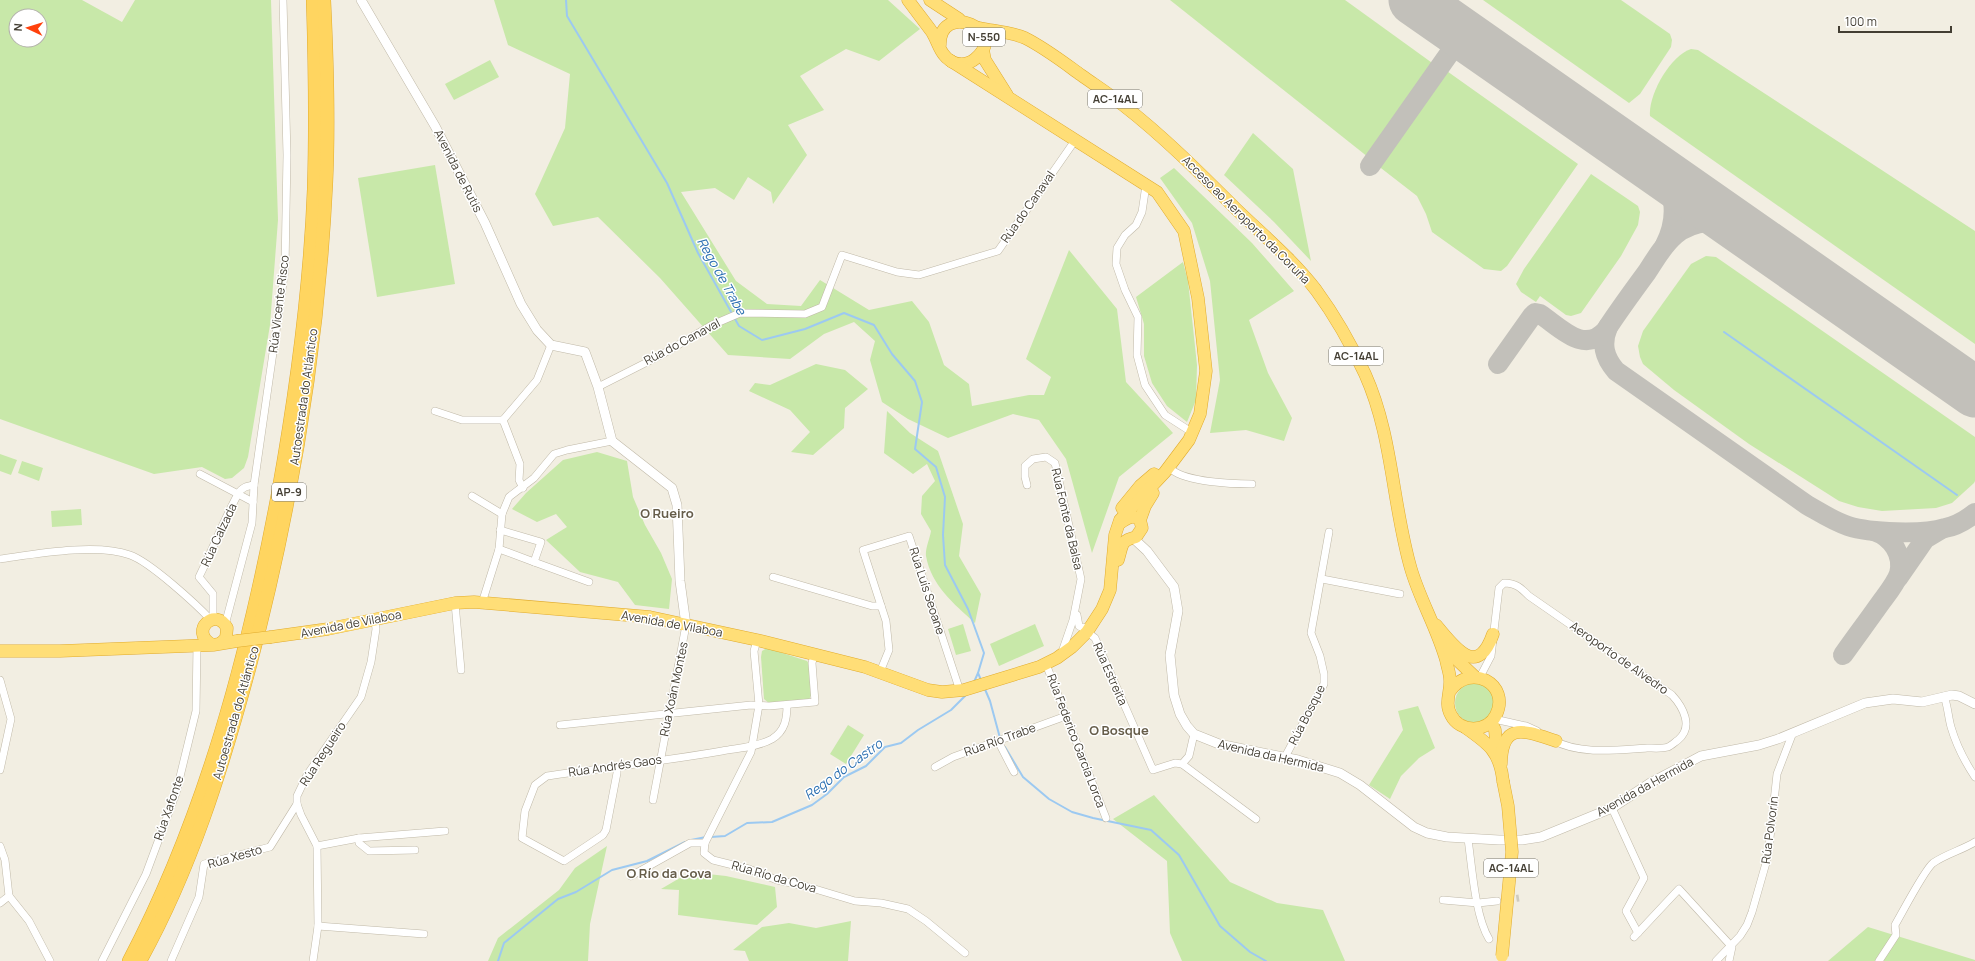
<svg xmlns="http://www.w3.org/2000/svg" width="1975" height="961" font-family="Manrope,sans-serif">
	<rect width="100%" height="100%" fill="#f2eee2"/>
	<g fill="#c8e8a9" fill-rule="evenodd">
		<path d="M 0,0 L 82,0 L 122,22 L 135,0 L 271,0 L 278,220 L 270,325 L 248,457 L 244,468 L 232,478 L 225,479 L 202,467 L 154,474 L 0,419 ZM 16,16 L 40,16 L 40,40 L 16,40 Z"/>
		<polygon points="494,0 888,0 920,29 879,61 846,49 800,76 824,110 788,125 807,155 773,204 771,192 748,177 734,200 715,188 681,192 736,281 767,304 801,306 820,280 869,310 912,301 929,322 944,365 969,384 972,406 1029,395 1044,395 1051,377 1026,359 1069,250 1117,309 1126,382 1173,433 1119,477 1092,553 1066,459 1039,420 1013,414 948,438 908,419 882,402 870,360 875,341 854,322 824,334 790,359 728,355 660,278 598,217 553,226 535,194 565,128 570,74 508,45"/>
		<polygon points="1170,0 1345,0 1435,65 1368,157"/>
		<polygon points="1483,0 1621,0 1670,34 1672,40 1671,47 1640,94 1629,103"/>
		<path d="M 1691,49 L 1698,50 L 1975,231 L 1975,344 L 1650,116 C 1648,95 1670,56 1691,49 Z"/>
		<polygon points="490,60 499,77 454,100 445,84"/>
		<polygon points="1444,69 1578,164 1507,266 1501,271 1484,269 1432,232 1426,214 1417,196 1377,165"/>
		<polygon points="1253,133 1293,169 1311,261 1274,222 1224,175"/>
		<polygon points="435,165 455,284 377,297 358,178"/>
		<polygon points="1174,168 1252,243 1294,291 1249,320 1268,373 1292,418 1284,441 1246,430 1210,433 1220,380 1210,281 1192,223 1160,178"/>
		<polygon points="1591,174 1638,206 1640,212 1638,225 1621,256 1581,313 1571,316 1566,315 1540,296 1536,302 1521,292 1516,284 1524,269"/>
		<polygon points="1706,256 1716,257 1975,437 1975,481 1974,483 1952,503 1936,508 1882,511 1858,507 1839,501 1749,444 1674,390 1643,364 1640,357 1638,346 1643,331 1691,264"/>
		<polygon points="1183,262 1188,281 1197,365 1196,400 1187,422 1167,406 1152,383 1144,356 1144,324 1136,297"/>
		<polygon points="816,364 845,370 868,389 845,408 844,428 813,455 791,452 810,432 790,410 749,391 755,383 770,385"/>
		<path d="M 887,411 L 910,433 L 938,451 L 963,524 L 959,556 L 981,594 L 975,623 C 954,604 931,585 926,556 C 925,549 930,538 931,531 L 921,514 L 922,496 L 935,481 L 927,464 L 913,474 L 884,453 Z"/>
		<polygon points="597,452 627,461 633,497 645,525 661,553 672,579 669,609 635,605 618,582 580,572 546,540 567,527 556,514 537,522 512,509 526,493 563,460"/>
		<polygon points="0,454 17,460 11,475 0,471"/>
		<polygon points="22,461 43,468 39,481 18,473"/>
		<polygon points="81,509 82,525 52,527 51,511"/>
		<polygon points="963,624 971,651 956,655 948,629"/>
		<polygon points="1035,624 1044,646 999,666 990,644"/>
		<polygon points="767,648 807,661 809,664 811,695 809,700 770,704 764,699 761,657 762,651"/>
		<circle cx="1475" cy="703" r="20"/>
		<polygon points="1418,706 1435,748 1419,758 1401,776 1390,799 1369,785 1403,730 1398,711"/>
		<polygon points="848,725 864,735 846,764 830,754"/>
		<polygon points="1154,795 1230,882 1277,903 1323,910 1345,961 1182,961 1170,933 1167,861 1113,819"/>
		<polygon points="607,846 590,924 588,961 488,961 498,938 559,890 575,868"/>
		<polygon points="690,872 726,876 775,887 777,907 757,925 678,915 679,890 661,889"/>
		<polygon points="851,921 848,961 749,961 745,951 733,950 762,927 789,923 816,928"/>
		<polygon points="1868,927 1975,960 1975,961 1828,961"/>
	</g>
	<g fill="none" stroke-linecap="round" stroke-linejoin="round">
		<g stroke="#9cc9f1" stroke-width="2">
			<polyline points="566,0 567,16 667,183 698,253 739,326 762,340 805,329 844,313 874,325 892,354 915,381 922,402 915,449 936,467 945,497 943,535 945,565 968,609 984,653 978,673 981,680"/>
			<polyline points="1724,332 1957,495"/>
			<polyline points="974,682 978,673"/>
			<polyline points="984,687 990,701 1000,738"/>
			<polyline points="1005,747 1023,777 1049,799 1072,812 1093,818 1151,830 1179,855 1220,926 1250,952 1266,961"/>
			<polyline points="711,837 725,836 747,823 772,822 812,805 827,794 844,777 866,766 885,747 901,743 918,730 951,710 967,694"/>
			<polyline points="691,840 706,837"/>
			<polyline points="498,961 504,943 558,899 576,892 612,870 647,861 685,842"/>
		</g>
		<g stroke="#c2c0ba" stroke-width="20">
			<polyline points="1370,166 1463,34"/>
			<path d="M 1658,170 C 1677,192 1678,219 1665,245"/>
			<path d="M 1608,327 C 1601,344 1604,357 1616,371 L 1807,505 C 1821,513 1833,521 1848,526 C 1870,533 1923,535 1945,528 C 1956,526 1966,520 1975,513"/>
			<path d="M 1498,364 L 1532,316 L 1535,313 L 1540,314 C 1561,328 1584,355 1606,330 C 1619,310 1633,291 1647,272 C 1655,260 1663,245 1675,235 C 1691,221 1723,216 1741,228"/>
			<polyline points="1898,578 1925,539 1940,530"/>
			<path d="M 1843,655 C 1855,638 1867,622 1879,605 C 1886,595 1895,585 1899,574 C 1904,555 1892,537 1874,531"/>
		</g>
		<polyline stroke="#c2c0ba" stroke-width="51" points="1414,0 1975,392"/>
		<polyline stroke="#cfcbbf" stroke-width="7" stroke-dasharray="7 3.5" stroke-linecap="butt" points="1506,900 1519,898"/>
		<defs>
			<g id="minor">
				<polyline points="1146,185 1142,212 1136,225 1125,235 1117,248 1116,264 1125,290 1138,317 1137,355 1145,385 1165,415 1193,433"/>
				<polyline points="598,387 661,355 712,325 740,313 805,314 822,307 842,255 897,272 919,275 998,251 1076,139"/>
				<polyline points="435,411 462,420 503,420"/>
				<path d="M 1172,470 C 1188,482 1231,484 1252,484"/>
				<path d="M 200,474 L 238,494 C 223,521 213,549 199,577 L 213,594 L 213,619"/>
				<polyline points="1027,485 1025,477 1025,466 1033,459 1046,457 1055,463 1081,579 1073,620 1062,652"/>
				<polyline points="523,488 519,480 520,464 503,420 537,380 551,345"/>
				<polyline points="472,496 502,514"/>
				<path d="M 253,502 L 238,494 C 242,487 247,486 254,485"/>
				<polyline points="499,549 534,562 541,542 500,530"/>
				<path d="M 0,559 C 36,554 96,543 130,555 C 150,562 196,604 211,620"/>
				<polyline points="534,562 589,582"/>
				<polyline points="773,577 872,606 881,606"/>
				<polyline points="1322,579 1400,594"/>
				<polyline points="455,603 461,670"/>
				<polyline points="482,603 499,549 502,514 509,497 534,478 554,454 567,450 612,441"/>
				<polyline points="1077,615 1079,626 1083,628 1090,626"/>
				<polyline points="225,625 252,523 254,485 285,269 287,155 283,0"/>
				<polyline points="1087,632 1095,638 1153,770 1175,763 1182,764 1189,756 1194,734"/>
				<polyline points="757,640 754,651 759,705 751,752 705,843 704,853 713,860 749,869 777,880 805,886 855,901 881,903 908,909 926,921 965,953"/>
				<polyline points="1046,664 1106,818"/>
				<polyline points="880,672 889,650 886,621 863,550 909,536 960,691"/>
				<path d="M 1480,677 L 1491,656 L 1499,588 L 1504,583 C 1516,583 1521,588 1529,596 L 1672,695 C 1683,707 1694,727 1678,740 C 1675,742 1671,746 1668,747 C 1662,749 1653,748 1647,748 C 1617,750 1579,755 1553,740"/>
				<polyline points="0,680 11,719 0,770"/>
				<path d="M 1944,696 C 1948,707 1948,716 1951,727 C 1956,744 1965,762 1975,777"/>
				<polyline points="1494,719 1526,726 1537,731"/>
				<polyline points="560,725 751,705 769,706 815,702 812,663 814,655"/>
				<polyline points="998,741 1014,772"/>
				<polyline points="1285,757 1324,684 1324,674 1320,656 1311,633 1329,532"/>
				<polyline points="1182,764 1256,819"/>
				<path d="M 617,766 L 617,773 L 606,830 L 603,835 L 564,861 L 522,838 L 525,811 L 535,785 L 547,776 C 605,768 664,761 722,751 C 738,748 758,747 772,739 C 785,731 787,719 787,705"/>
				<polyline points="935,767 953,757 1066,716"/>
				<polyline points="653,800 686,625"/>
				<polyline points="1612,808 1644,878 1626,911 1638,933"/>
				<polyline points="359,838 359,843 369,851 415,850"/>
				<path d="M 1468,839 C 1472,867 1475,916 1489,939"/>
				<polyline points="0,846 5,860 9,896 0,903"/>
				<polyline points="317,846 359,838 445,831"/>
				<polyline points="631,876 690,843 705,843"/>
				<polyline points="9,896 29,921 50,961"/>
				<polyline points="1443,900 1478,903 1497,901"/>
				<polyline points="318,926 424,934"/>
				<polyline points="1634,937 1679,889 1732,947 1729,961"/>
				<polyline points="102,961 146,874 176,793 196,711 197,645"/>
				<polyline points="171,961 199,897 204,864 270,847 297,804"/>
				<polyline points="313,961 318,926 317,846 301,815 297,804 297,796 307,775 361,697 371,662 376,629 375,620"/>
				<polyline points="1716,961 1740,936 1747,925 1752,912 1768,856 1777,774 1792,735"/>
				<path d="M 1879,961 L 1896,935 L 1895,925 C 1902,913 1925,869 1933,863 C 1946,854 1962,850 1975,842"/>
			</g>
			<g id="tertiary">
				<polyline points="361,0 435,126 485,223 521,304 537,330 551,345 585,352 598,387 612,441 672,488 677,505 680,581 686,625"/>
				<polyline points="1133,538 1147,551 1174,587 1178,611 1170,655 1174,695 1180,714 1187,726 1194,734 1219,744 1298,760 1340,773 1360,785 1414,827 1427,833 1447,837 1499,840 1522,840 1541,837 1612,808 1650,783 1701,756 1759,745 1778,739 1865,703 1893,699 1922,702 1952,695 1959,696 1975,704"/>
			</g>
			<g id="trunk">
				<path d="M 908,0 C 916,11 924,21 932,32 C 937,40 939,50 945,56 C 947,59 950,60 952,62 C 960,65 969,64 975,59 C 1011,30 939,0 940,45"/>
				<polyline points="930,0 959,19"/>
				<path d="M 980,28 C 994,31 1011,32 1025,38 C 1045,48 1063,62 1081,75 C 1095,85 1109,94 1123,105 C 1163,136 1200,173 1236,209 C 1263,235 1293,260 1316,290 C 1335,316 1351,344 1365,374 C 1393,436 1392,504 1411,569 C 1420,600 1437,628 1446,660 C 1447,666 1450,673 1450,680 C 1451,692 1444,703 1451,715 C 1460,733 1487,733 1496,715 C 1511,684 1470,662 1450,691"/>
				<polyline points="983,50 985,60 1007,95"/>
				<polyline points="1122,508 1140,486 1154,474"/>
				<polyline points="1140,520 1145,506 1153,493"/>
				<path d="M 1118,560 C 1123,544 1120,541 1136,537 L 1142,528 L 1140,520 C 1133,514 1127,518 1120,523"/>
				<path d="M 1436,625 C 1454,646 1477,680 1493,634"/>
				<polyline points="271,637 328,629 455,603 474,602 650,617 757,640 865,667 928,690 942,692 964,690 1039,667 1057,658 1072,647 1087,632 1102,609 1110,590 1115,535 1120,520 1165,472 1189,440 1200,414 1206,371 1198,298 1184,231 1157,192 951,61"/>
				<path d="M 211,644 C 189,631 216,606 227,628 L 226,638 L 221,643"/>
				<polyline points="1449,649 1453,656 1475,677"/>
				<polyline points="0,651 60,651 213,645 237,641"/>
				<polyline points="1491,722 1495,730 1497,755"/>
				<path d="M 1466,728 C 1489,744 1500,752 1503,781"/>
				<path d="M 1501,764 C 1502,720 1525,731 1556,741"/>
			</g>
			<g id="motorway">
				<path d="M 129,961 C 205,816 248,655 278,494 C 296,394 310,291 314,189 C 316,126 315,63 313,0"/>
				<path d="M 140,961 C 191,869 222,769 249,669 C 291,511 318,347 326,184 C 329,123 327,61 324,0"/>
			</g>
		</defs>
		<use href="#minor" stroke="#c0b9a8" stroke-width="8"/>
		<use href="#tertiary" stroke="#c0b9a8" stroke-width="10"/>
		<use href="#trunk" stroke="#e1ab2d" stroke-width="13"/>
		<use href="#motorway" stroke="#e1ab2d" stroke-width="14"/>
		<use href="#minor" stroke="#fff" stroke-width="7"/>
		<use href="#tertiary" stroke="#fff" stroke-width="9"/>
		<use href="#trunk" stroke="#ffde77" stroke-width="12"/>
		<use href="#motorway" stroke="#ffd560" stroke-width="13"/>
		<defs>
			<g id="trunk-bridge">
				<polyline points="237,641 271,637"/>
				<polyline points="1502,956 1512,852 1508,806 1503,781"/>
			</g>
		</defs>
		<use href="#trunk-bridge" stroke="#e1ab2d" stroke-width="13" stroke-linecap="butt"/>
		<use href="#trunk-bridge" stroke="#ffde77" stroke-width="12"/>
	</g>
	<g text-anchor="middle" stroke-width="3" stroke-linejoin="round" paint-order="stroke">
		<g fill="#fff" stroke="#7b7870" stroke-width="1">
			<rect x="963" y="28" width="42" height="18" rx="3"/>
			<rect x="1088" y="90" width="54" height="18" rx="3"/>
			<rect x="1329" y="347" width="54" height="18" rx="3"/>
			<rect x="272" y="483" width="34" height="18" rx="3"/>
			<rect x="1484" y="859" width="54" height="18" rx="3"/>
		</g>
		<g font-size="11" font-weight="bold" fill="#433e33">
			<text x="984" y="41">N-550</text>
			<text x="1115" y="103">AC-14AL</text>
			<text x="1356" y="360">AC-14AL</text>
			<text x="289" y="496">AP-9</text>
			<text x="1511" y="872">AC-14AL</text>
		</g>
		<g font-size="12" fill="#433e33" stroke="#fff">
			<text transform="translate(458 171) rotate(63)" y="4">Avenida de Rutis</text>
			<text transform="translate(1028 207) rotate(-55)" y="4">Rúa do Canaval</text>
			<text transform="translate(1246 220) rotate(45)" y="4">Acceso ao Aeroporto da Coruña</text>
			<text transform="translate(279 304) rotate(-83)" y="4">Rúa Vicente Risco</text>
			<text transform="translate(682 342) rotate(-28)" y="4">Rúa do Canaval</text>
			<text transform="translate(304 397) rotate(-82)" y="4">Autoestrada do Atlántico</text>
			<text transform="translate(1067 519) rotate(77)" y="4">Rúa Fonte da Balsa</text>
			<text transform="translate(219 535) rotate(-65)" y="4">Rúa Calzada</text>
			<text transform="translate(927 591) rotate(72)" y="4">Rúa Luís Seoane</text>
			<text transform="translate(351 624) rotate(-11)" y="4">Avenida de Vilaboa</text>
			<text transform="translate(672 624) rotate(10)" y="4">Avenida de Vilaboa</text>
			<text transform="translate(1619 658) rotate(35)" y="4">Aeroporto de Alvedro</text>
			<text transform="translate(1110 674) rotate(66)" y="4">Rúa Estreita</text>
			<text transform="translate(674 689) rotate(-78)" y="4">Rúa Xoán Montes</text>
			<text transform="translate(236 713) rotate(-74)" y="4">Autoestrada do Atlántico</text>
			<text transform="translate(1307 715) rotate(-63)" y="4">Rúa Bosque</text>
			<text transform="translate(1000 740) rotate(-20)" y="4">Rúa Río Trabe</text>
			<text transform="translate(1076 741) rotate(69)" y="4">Rúa Federico García Lorca</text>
			<text transform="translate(323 754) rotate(-57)" y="4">Rúa Regueiro</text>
			<text transform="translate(1271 756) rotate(13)" y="4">Avenida da Hermida</text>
			<text transform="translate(615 766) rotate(-8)" y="4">Rúa Andrés Gaos</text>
			<text transform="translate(1645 787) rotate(-29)" y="4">Avenida da Hermida</text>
			<text transform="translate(169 808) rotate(-71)" y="4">Rúa Xafonte</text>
			<text transform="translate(1770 830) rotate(-83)" y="4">Rúa Polvorín</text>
			<text transform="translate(235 857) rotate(-16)" y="4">Rúa Xesto</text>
			<text transform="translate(774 877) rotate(16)" y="4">Rúa Río da Cova</text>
		</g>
		<g font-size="13" font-style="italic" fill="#2a6fb1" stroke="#fff">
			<text transform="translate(722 276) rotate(61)" y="5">Rego de Trabe</text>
			<text transform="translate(843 769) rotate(-36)" y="5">Rego do Castro</text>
		</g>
		<g font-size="13" font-weight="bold" fill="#665d4a" stroke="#fff">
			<text x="667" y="518">O Rueiro</text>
			<text x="1119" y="735">O Bosque</text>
			<text x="669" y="878">O Río da Cova</text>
		</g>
	</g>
	<g transform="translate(28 28) rotate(274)"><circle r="19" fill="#ffffff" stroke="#b4b2ad"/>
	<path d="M0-3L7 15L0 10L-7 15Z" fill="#ff410c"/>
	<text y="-6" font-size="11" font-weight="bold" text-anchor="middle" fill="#433e33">N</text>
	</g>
	<path d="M1839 26v6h112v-6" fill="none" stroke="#433e33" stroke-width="2"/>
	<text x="1845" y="26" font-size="12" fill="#433e33" stroke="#ffffff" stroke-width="3" paint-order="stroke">100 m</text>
</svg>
